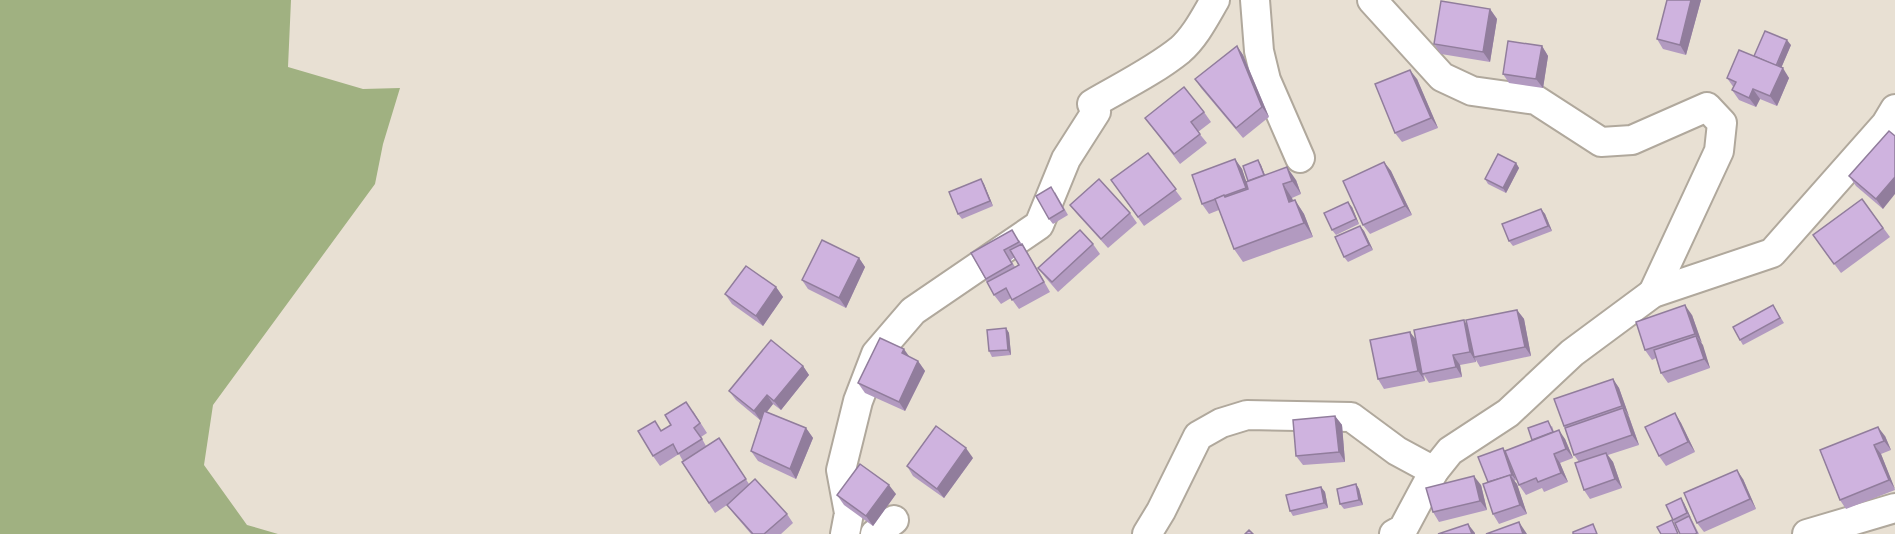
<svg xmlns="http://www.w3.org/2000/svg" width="1895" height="534" font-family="Cabin,sans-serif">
	<rect width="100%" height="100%" fill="#e8e0d3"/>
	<polygon fill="#a0b181" points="0,0 291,0 288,67 363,89 400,88 383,144 375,184 213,405 204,465 247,525 278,534 0,534"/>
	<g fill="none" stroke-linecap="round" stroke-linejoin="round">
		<defs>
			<g id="minor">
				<polyline points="1255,0 1259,51 1266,80 1300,158"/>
				<polyline points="1372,0 1442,77 1472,91 1536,100 1601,142 1632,140 1707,107 1722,123 1719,151 1653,293"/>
				<path d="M 845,534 L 849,513 L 841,470 L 858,401 L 876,354 L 913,311 L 1039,225 L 1066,159 L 1096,112 L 1092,104 C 1121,87 1154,71 1180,50 C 1195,37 1205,17 1215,0"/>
				<polyline points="875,534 894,520"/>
				<polyline points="1147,534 1161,511 1198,436 1221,423 1247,415 1351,417 1397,451 1434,471"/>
				<polyline points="1394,534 1403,529 1434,471 1450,451 1508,413 1572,353 1653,293 1772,253 1886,124 1895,109"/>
				<polyline points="1807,534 1895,508"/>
			</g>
		</defs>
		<use href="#minor" stroke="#b0a89c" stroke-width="32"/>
		<use href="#minor" stroke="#fff" stroke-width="28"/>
	</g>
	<g fill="#b29ac0" fill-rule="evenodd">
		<polygon points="1667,0 1701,0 1686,55 1663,49 1657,39"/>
		<polygon points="1490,9 1497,19 1490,62 1441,54 1434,44"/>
		<polygon points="1791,45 1781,68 1789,78 1777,106 1760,99 1756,107 1739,100 1732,90 1734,88 1727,78"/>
		<polygon points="1237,46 1243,55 1269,117 1243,138 1201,88 1195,79"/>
		<polygon points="1542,46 1548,56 1543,88 1509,83 1503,74"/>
		<polygon points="1417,79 1438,128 1402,142 1395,133"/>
		<polygon points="1204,112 1211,122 1198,132 1207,143 1180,164 1145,118"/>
		<polygon points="1889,131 1883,209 1856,186 1849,176"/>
		<polygon points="1148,153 1182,199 1144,226 1111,180"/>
		<polygon points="1235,159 1242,169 1246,182 1248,181 1258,160 1261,165 1265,175 1296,180 1301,194 1292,198 1293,201 1295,200 1304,214 1313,237 1243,262 1234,249 1219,210 1209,214 1202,204"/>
		<polygon points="1384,162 1391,171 1412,215 1370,234 1363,225"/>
		<polygon points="1516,163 1519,168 1506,193 1488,184 1485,179"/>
		<polygon points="981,179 984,184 993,206 962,219 958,214"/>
		<polygon points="1055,192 1068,215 1053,224 1049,219"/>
		<polygon points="1862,199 1890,237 1841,273 1813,235"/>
		<polygon points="1070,205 1130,213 1137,223 1108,248 1077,214"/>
		<polygon points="1352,207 1359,224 1336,235 1332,230"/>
		<polygon points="1541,209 1545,214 1552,231 1513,246 1509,241"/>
		<polygon points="1360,226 1364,231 1373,250 1348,262 1344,257"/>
		<path d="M 1019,240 L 1028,253 L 1050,292 L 1019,309 L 1011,298 L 1001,304 L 994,295 L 971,253 ZM 1015,257 L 1019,265 L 1015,267 L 1011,260 Z"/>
		<polygon points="1093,244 1100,254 1058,292 1045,277 1038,268"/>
		<polygon points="859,258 865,267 846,308 808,289 802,280"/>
		<polygon points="776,287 783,297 763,326 732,304 725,294"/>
		<polygon points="1773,305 1784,323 1743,345 1740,340"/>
		<polygon points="1517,310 1524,319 1531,356 1480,367 1476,360 1476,362 1460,365 1462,377 1429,383 1424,375 1425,381 1384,389 1378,379 1416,340 1467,325"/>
		<polygon points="1692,315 1710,368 1668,383 1661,373 1656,358 1652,360 1645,350"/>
		<polygon points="1006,328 1009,333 1011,355 992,357 989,351"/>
		<polygon points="918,361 925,371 905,411 865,393 858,383"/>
		<polygon points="803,366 809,375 781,410 773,404 767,412 806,428 813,438 796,479 758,461 751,451 761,419 760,420 736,400 729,391"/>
		<polygon points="1613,379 1619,388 1639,445 1608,455 1613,462 1622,488 1590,499 1584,490 1579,462 1574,455 1564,426"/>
		<polygon points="693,411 707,433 701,437 706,446 719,438 749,484 787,514 793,523 781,534 751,534 734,514 727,505 715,513 682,462 683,461 679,454 660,466 653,456 662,431"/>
		<polygon points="1675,413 1681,423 1695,452 1666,466 1659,456"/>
		<polygon points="1335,416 1342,425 1345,462 1303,465 1296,456"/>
		<polygon points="1552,426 1554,432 1565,439 1573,458 1560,463 1568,482 1544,492 1542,488 1526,495 1519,485 1532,440"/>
		<polygon points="1885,436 1891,450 1881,454 1895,490 1846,509 1840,500 1820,450"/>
		<polygon points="1503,448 1506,453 1516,480 1514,481 1517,484 1527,514 1499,524 1493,514 1488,482"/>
		<polygon points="973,458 944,498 913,476 907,466"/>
		<polygon points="1743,479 1756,509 1704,532 1697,523"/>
		<polygon points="1356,484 1359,489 1363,505 1344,509 1340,504"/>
		<polygon points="1481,485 1487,510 1439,522 1433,512"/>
		<polygon points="1321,487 1325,492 1328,508 1293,516 1290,511"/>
		<polygon points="896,494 873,526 844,505 837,495"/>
		<polygon points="1684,503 1691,518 1699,534 1680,534 1673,520"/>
	</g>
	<g fill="#917d9c">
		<polygon points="1691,0 1701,0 1686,55 1680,45"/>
		<polygon points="1490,9 1497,19 1490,62 1483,52"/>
		<polygon points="1787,40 1791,45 1779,73 1776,68"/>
		<polygon points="1237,46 1243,55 1269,117 1262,107"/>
		<polygon points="1542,46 1548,56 1543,88 1536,79"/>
		<polygon points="1783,68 1789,78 1777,106 1770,96"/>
		<polygon points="1410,70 1417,79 1438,128 1431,118"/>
		<polygon points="1753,89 1760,99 1756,107 1749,98"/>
		<polygon points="1235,159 1242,169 1252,198 1246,188"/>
		<polygon points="1258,160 1261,165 1269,186 1265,181"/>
		<polygon points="1384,162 1391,171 1412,215 1405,206"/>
		<polygon points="1516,163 1519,168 1506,193 1503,188"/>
		<polygon points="1287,167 1296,180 1301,194 1292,181"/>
		<polygon points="1895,177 1895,194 1883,209 1876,199"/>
		<polygon points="981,179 984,184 993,206 990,201"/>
		<polygon points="1283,184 1292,198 1299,216 1289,202"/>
		<polygon points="1295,200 1304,214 1313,237 1304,223"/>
		<polygon points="1348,202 1352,207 1359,224 1356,219"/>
		<polygon points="1541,209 1545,214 1552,231 1548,226"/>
		<polygon points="1360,226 1364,231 1373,250 1369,245"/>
		<polygon points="859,258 865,267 846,308 839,298"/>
		<polygon points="776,287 783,297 763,326 756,316"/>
		<polygon points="1685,305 1692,315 1702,343 1695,334"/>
		<polygon points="1517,310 1524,319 1531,356 1525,347"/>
		<polygon points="1464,320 1470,330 1474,357 1476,362 1470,352"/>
		<polygon points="1006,328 1009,333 1011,355 1008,350"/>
		<polygon points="1410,332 1417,341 1422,374 1425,381 1418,371"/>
		<polygon points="1696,336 1703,345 1710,368 1704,359"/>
		<polygon points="904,349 911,359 902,353"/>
		<polygon points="1453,355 1460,365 1462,377 1456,367"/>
		<polygon points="918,361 925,371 905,411 899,402"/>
		<polygon points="803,366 809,375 781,410 774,401"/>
		<polygon points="1613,379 1619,388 1629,416 1622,406"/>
		<polygon points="767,395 773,404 760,420 754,411"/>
		<polygon points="1623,408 1629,417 1639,445 1632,435"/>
		<polygon points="1675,413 1681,423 1695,452 1688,442"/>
		<polygon points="1335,416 1342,425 1345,462 1339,452"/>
		<polygon points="1878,427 1885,436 1891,450 1884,441"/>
		<polygon points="806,428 813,438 796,479 790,469"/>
		<polygon points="1559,430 1565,439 1573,458 1566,449"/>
		<polygon points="1874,445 1881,454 1895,489 1889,480"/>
		<polygon points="966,448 973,458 944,498 937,489"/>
		<polygon points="1503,448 1506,453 1516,480 1512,475"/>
		<polygon points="1606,453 1613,462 1622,488 1615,479"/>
		<polygon points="1554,454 1560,463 1568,482 1561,473"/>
		<polygon points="1737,470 1743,479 1756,509 1750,499"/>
		<polygon points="1510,475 1517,484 1527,514 1520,505"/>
		<polygon points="1474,476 1481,485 1487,510 1480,501"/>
		<polygon points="1356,484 1359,489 1363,505 1359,500"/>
		<polygon points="889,485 896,494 873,526 866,516"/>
		<polygon points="1321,487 1325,492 1328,508 1324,503"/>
		<polygon points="1681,498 1684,503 1691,518 1687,513"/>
		<polygon points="1519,522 1527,534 1523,534"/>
		<polygon points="1468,524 1475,533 1475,534 1472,534"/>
	</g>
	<g fill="#cfb3df" stroke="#917d9c" stroke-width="1.5">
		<polygon points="1667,0 1691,0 1680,45 1657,39"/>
		<polygon points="1441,1 1490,9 1483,52 1434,44"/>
		<polygon points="1765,31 1787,40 1776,66 1754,56"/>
		<polygon points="1508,41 1542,46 1536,79 1503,74"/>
		<polygon points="1237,46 1262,107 1236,128 1195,79"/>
		<polygon points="1739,50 1783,68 1770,96 1753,89 1749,98 1732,90 1736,82 1727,78"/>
		<polygon points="1410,70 1431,118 1395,133 1375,84"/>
		<polygon points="1184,87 1204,112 1191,122 1200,134 1174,154 1145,118"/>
		<polygon points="1889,131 1895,136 1895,177 1876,199 1849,176"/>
		<polygon points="1148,153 1176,189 1138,217 1111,180"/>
		<polygon points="1498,154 1516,163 1503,188 1485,179"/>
		<polygon points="1235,159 1246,188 1202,204 1192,175"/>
		<polygon points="1258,160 1264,175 1248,181 1243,166"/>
		<polygon points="1384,162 1405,206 1363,225 1343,181"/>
		<polygon points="1287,167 1292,181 1283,184 1289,202 1295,200 1304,223 1234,249 1215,199 1224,195 1225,197 1248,189 1246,182"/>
		<polygon points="981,179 990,201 958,214 949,192"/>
		<polygon points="1099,179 1130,213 1101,239 1070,205"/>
		<polygon points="1051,187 1064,210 1049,219 1036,196"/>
		<polygon points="1862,199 1883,228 1834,264 1813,235"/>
		<polygon points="1348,202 1356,219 1332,230 1324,213"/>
		<polygon points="1541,209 1548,226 1509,241 1502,224"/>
		<polygon points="1360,226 1369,245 1344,257 1335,237"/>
		<polygon points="1012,230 1019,242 1004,250 1012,264 986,279 971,253"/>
		<polygon points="1080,230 1093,244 1052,282 1038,268"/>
		<polygon points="822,240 859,258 839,298 802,280"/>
		<polygon points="1022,244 1044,282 1012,300 1006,288 994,295 987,282 1019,265 1010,250"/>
		<polygon points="746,266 776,287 756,316 725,294"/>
		<polygon points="1685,305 1695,334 1645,350 1636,322"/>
		<polygon points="1773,305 1780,318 1740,340 1733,327"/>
		<polygon points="1517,310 1525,347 1474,357 1466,320"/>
		<polygon points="1464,320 1470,352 1453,355 1456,367 1422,374 1414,330"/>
		<polygon points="1006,328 1008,350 989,351 987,330"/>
		<polygon points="1410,332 1418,371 1378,379 1370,340"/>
		<polygon points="1696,336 1704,359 1661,373 1654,350"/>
		<polygon points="880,338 904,349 902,353 918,361 899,402 858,383"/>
		<polygon points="771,340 803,366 774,401 767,395 754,411 729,391"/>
		<polygon points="1613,379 1622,406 1564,426 1554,399"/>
		<polygon points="686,402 700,423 694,428 702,439 678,454 673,444 653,456 638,431 655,421 661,431 671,425 665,415"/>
		<polygon points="1623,408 1632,435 1574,455 1565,428"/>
		<polygon points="764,411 806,428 790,469 751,451"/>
		<polygon points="1675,413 1688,442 1659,456 1645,427"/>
		<polygon points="1335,416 1339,452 1296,456 1293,420"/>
		<polygon points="1548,421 1553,432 1532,440 1528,428"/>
		<polygon points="936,426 966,448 937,489 907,466"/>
		<polygon points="1878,427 1884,441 1874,445 1889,480 1840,500 1820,450"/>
		<polygon points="1559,430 1566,449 1554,454 1561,473 1538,482 1536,478 1519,485 1505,451"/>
		<polygon points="719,438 746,479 709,503 682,462"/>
		<polygon points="1503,448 1512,475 1488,482 1478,457"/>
		<polygon points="1606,453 1615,479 1584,490 1575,463"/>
		<polygon points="860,464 889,485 866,516 837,495"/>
		<polygon points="1737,470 1750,499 1697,523 1684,493"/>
		<polygon points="1510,475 1520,505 1493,514 1483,484"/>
		<polygon points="1474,476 1480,501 1433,512 1426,488"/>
		<polygon points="755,479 787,514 764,534 753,534 727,505"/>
		<polygon points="1356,484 1359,500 1340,504 1337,489"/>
		<polygon points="1321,487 1324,503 1290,511 1286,495"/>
		<polygon points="1681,498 1687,513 1673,520 1666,505"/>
		<polygon points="1689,516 1697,533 1695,534 1680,534 1675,523"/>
		<polygon points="1672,520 1678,534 1661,534 1657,527"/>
		<polygon points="1519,522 1523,534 1486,534"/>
		<polygon points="1468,524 1472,534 1438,534"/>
		<polygon points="1593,524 1597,534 1573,534 1573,532"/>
		<polygon points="1249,530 1253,534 1245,534"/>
	</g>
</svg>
